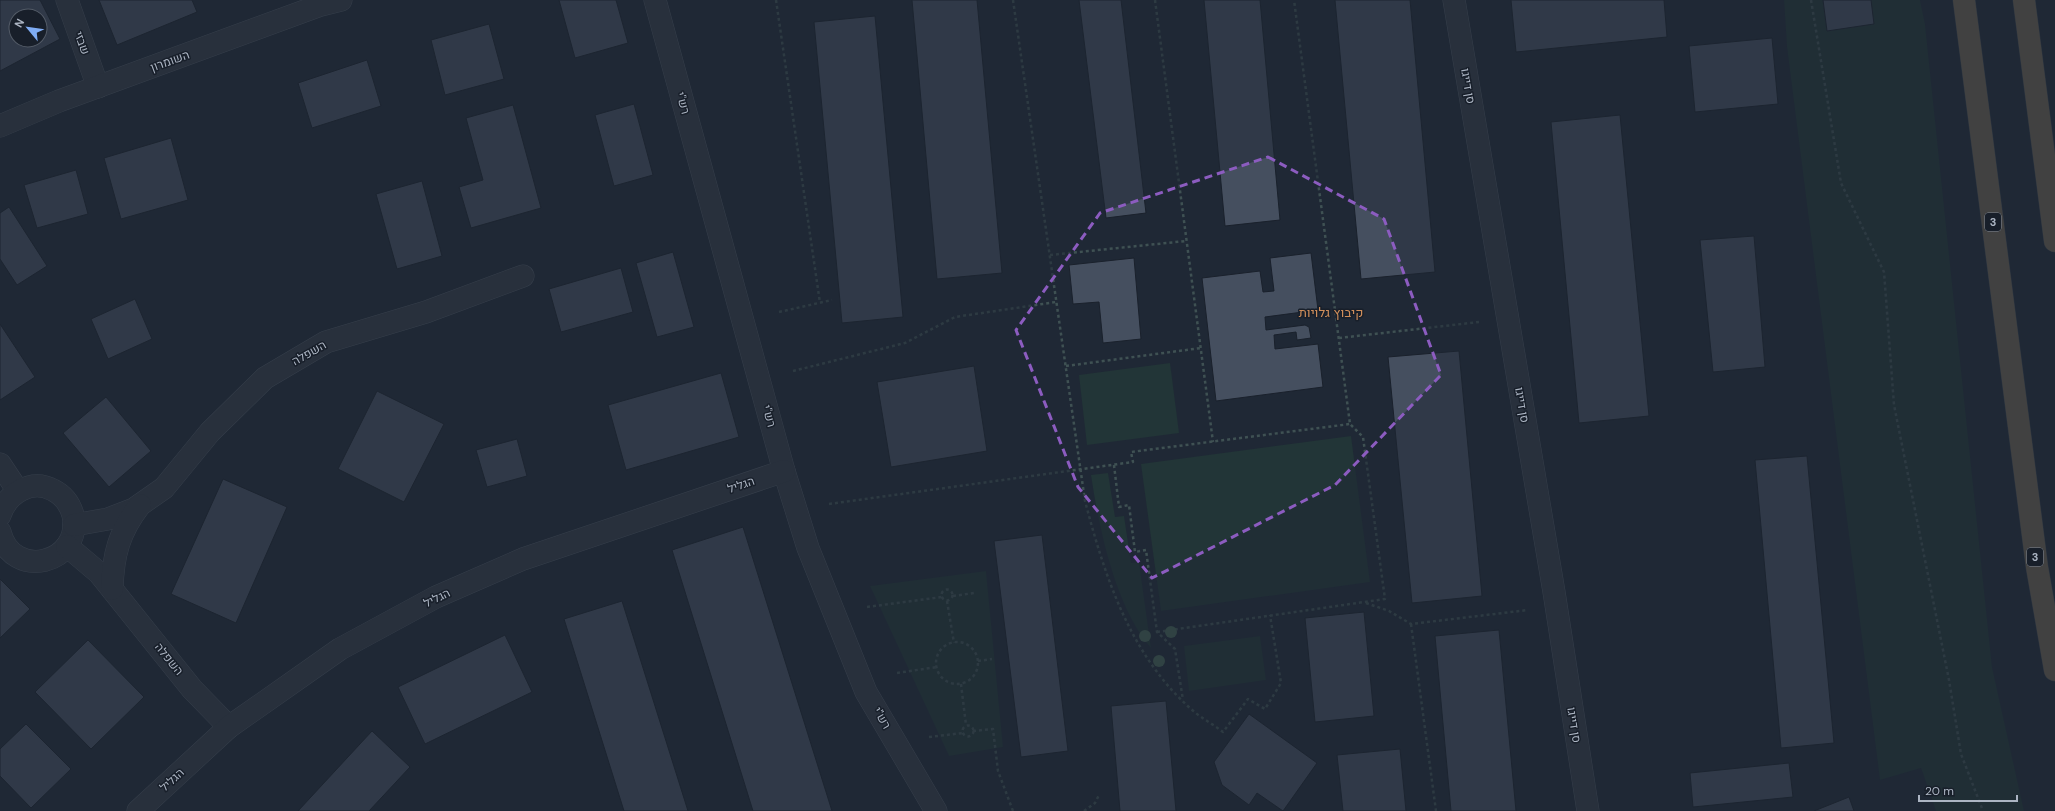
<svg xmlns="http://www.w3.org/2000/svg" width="2055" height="811" font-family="'DM Sans',Heebo,sans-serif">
	<rect width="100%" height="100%" fill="#1f2835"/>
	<g fill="#223537">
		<polygon points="1784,0 1920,0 1925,24 1992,667 2024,811 1936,811 1921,768 1880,780 1787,47"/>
		<polygon points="1170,363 1179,433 1087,445 1079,375"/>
		<polygon points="1351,436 1370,582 1161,611 1141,464"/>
		<path d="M 1108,473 L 1115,517 L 1124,516 L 1131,563 L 1139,562 L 1151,648 C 1115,607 1099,528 1091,475 Z"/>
		<polygon points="986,571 1003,747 949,756 870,586"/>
		<polygon points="1260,636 1266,680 1189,691 1184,646"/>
	</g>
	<g fill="#454f5f" stroke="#1a212c" fill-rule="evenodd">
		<path d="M 0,0 L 40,0 L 60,39 L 0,71 ZM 16,16 L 40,16 L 40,40 L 16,40 Z"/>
		<polygon points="99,0 192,0 197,12 117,45"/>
		<polygon points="559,0 616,0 628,43 575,58"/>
		<polygon points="912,0 977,0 1002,273 937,279"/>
		<polygon points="1079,0 1121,0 1146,213 1106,218"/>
		<polygon points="1204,0 1260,0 1280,220 1225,226"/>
		<polygon points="1335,0 1410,0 1435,272 1361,279"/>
		<polygon points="1511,0 1664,0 1667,37 1516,52"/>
		<polygon points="1823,0 1871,0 1874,24 1827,31"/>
		<polygon points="875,16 903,317 842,323 814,22"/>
		<polygon points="489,24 504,79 445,95 431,40"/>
		<polygon points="1772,38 1778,104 1695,112 1689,46"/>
		<polygon points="367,60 381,106 312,128 298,83"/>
		<polygon points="634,104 653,175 614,186 595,115"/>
		<polygon points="513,105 541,208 471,228 459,187 483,180 466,118"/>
		<polygon points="1620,115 1649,416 1579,423 1551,122"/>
		<polygon points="171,138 188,200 121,219 104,158"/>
		<polygon points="76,170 88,214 37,228 24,185"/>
		<polygon points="422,181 442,256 397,269 376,194"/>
		<polygon points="9,207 47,266 17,285 0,259 0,213"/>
		<polygon points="1754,236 1765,367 1713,372 1700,240"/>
		<polygon points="673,252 694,327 657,337 636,263"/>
		<polygon points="1311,253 1318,310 1265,317 1266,330 1305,325 1309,327 1311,338 1297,340 1296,332 1274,335 1275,349 1318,344 1323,387 1216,401 1202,278 1260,271 1263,292 1274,291 1270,258"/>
		<polygon points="1134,258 1141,339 1103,343 1099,302 1073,304 1069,265"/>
		<polygon points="621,268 633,312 561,332 549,289"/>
		<polygon points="135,299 152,339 108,359 91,319"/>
		<polygon points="0,324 35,377 0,400"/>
		<polygon points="1459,351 1482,596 1412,603 1388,357"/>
		<polygon points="974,366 987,451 891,467 877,382"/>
		<polygon points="721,373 739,437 626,470 608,405"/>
		<polygon points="377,391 444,424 404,502 338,469"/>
		<polygon points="106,397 151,451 109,487 63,433"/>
		<polygon points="517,439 527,476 487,487 476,450"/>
		<polygon points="1807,456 1834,743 1781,748 1755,460"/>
		<polygon points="223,479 287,507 236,623 171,594"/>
		<polygon points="743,527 832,811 753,811 672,550"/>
		<polygon points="1042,535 1068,751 1021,757 994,541"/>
		<polygon points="0,579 30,609 0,638"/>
		<polygon points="622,601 688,811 624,811 564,619"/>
		<polygon points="1364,612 1374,716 1315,722 1305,618"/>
		<polygon points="1499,630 1516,811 1451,811 1435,636"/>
		<polygon points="505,635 532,692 425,744 398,687"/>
		<polygon points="88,640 144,697 91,749 35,692"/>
		<polygon points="1166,701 1176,811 1120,811 1111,706"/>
		<polygon points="1249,714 1317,763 1283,811 1257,793 1249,805 1222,785 1214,762"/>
		<polygon points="26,724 71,769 31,808 0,776 0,749"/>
		<polygon points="372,731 410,767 369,811 298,811"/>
		<polygon points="1400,749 1406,811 1343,811 1337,755"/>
		<polygon points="1789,763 1793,797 1693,807 1690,773"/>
		<polygon points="1849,797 1854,811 1814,811"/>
	</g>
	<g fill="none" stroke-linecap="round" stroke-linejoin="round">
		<defs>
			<g id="minor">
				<polyline points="67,0 98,87"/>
				<polyline points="655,0 784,471 808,548 866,692 936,811"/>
				<polyline points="1454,0 1554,592 1588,811"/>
				<polyline points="0,126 59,101 321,5 341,0"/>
				<polyline points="0,464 18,491"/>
				<path d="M 0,515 C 7,494 31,478 53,490 C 63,495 70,504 73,515 C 83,564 12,581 0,532"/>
				<polyline points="74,525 108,519 134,509 164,488 210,432 265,378 326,342 426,312 523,276"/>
				<polyline points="67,546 99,573 192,689 229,727"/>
				<path d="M 112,589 C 113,555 119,532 140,505"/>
				<polyline points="138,811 229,727 340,649 436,597 523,559 784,471"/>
			</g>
			<g id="highway">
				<polyline points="1964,0 2037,567 2055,670"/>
				<polyline points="2024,0 2055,241"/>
			</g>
		</defs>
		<use href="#minor" stroke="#505864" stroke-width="23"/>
		<use href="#highway" stroke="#3a424d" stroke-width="23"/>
		<g stroke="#3f5153" stroke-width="2.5" stroke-dasharray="3 3" stroke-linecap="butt">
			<polyline points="776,0 820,303"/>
			<path d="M 1013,0 L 1085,501 C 1105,577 1130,655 1191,709 C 1201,718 1213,724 1223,732 L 1248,699 L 1265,709 L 1281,683 L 1270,615"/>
			<polyline points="1155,0 1213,442"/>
			<polyline points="1811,0 1841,183 1884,272 1894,405 1949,680 1961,754 1983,811"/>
			<polyline points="1050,255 1186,241"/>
			<polyline points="779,312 832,300"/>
			<polyline points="1339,338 1479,322"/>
			<polyline points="1066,366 1201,348"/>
			<polyline points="793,371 905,343 955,317 1056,302"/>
			<polyline points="1114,465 1119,507 1129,505 1135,552 1146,550 1157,632 1175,649 1183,700"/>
			<polyline points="829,504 1133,462 1131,452 1350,424"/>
			<circle cx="947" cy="595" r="5.5"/>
			<polyline points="953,596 974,593"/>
			<polyline points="947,601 954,643"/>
			<polyline points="1366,603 1389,611 1411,624 1528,610"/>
			<polyline points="867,607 942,597"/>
			<polyline points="1411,624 1436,811"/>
			<polyline points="1157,632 1385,599 1363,437 1350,424 1294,0"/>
			<circle cx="957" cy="663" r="21"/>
			<polyline points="978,661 992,659"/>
			<polyline points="897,673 937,667"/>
			<polyline points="961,684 966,725"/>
			<circle cx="968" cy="731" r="5.5"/>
			<polyline points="973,731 993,729 998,771 1013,811"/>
			<polyline points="929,737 963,733"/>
			<polyline points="1084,811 1095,803 1099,795"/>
		</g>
		<use href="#minor" stroke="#333a45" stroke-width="22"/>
		<use href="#highway" stroke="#6b6050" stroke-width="22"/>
	</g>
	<g fill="#466255">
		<circle cx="1171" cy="632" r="6"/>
		<circle cx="1145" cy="636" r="6"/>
		<circle cx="1159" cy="661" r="6"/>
	</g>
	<path d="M0 0H2055V811H0ZM 1268,157 L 1384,219 L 1441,375 L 1335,485 L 1152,578 L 1078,487 L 1016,330 L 1100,213 Z" fill="#1f2835" fill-opacity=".55" fill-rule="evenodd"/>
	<path fill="none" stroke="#8c5cc0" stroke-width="3" stroke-dasharray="8 5" stroke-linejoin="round" d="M 1268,157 L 1384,219 L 1441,375 L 1335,485 L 1152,578 L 1078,487 L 1016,330 L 1100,213 Z"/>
	<g text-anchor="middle" stroke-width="3" stroke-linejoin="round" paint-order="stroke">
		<g fill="#181f2a" stroke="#808895" stroke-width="1">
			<rect x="1985" y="213" width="16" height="18" rx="3"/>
			<rect x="2027" y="548" width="16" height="18" rx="3"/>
		</g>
		<g font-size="11" font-weight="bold" fill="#acb5c3">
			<text x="1993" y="226">3</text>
			<text x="2035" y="561">3</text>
		</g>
		<g font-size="12" fill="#acb5c3" stroke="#181f2a">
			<text transform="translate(82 43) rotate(70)" y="4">שבזי</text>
			<text transform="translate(170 61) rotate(-20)" y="4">השומרון</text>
			<text transform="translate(1468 86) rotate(80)" y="4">סן דייגו</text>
			<text transform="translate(683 103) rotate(75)" y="4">רש"י</text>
			<text transform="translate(309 353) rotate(-30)" y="4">השפלה</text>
			<text transform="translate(1522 405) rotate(80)" y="4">סן דייגו</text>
			<text transform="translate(769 416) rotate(75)" y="4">רש"י</text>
			<text transform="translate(741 485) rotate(-19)" y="4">הגליל</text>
			<text transform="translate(437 598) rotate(-26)" y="4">הגליל</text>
			<text transform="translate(169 659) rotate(51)" y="4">השפלה</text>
			<text transform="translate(882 718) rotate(60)" y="4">רש"י</text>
			<text transform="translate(1574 725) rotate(81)" y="4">סן דייגו</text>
			<text transform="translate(172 780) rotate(-43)" y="4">הגליל</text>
		</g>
		<g font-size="13" fill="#cf8e5b" stroke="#181f2a">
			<text x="1331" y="317">קיבוץ גלויות</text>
		</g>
	</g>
	<g transform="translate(28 28) rotate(299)"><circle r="19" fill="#181f2a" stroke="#535b67"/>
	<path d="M0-3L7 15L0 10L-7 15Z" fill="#7facf4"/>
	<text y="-6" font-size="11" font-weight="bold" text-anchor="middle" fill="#acb5c3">N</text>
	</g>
	<path d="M1919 795v6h98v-6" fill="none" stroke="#acb5c3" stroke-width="2"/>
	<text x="1925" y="795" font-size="12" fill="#acb5c3" stroke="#181f2a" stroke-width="3" paint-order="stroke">20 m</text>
</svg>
